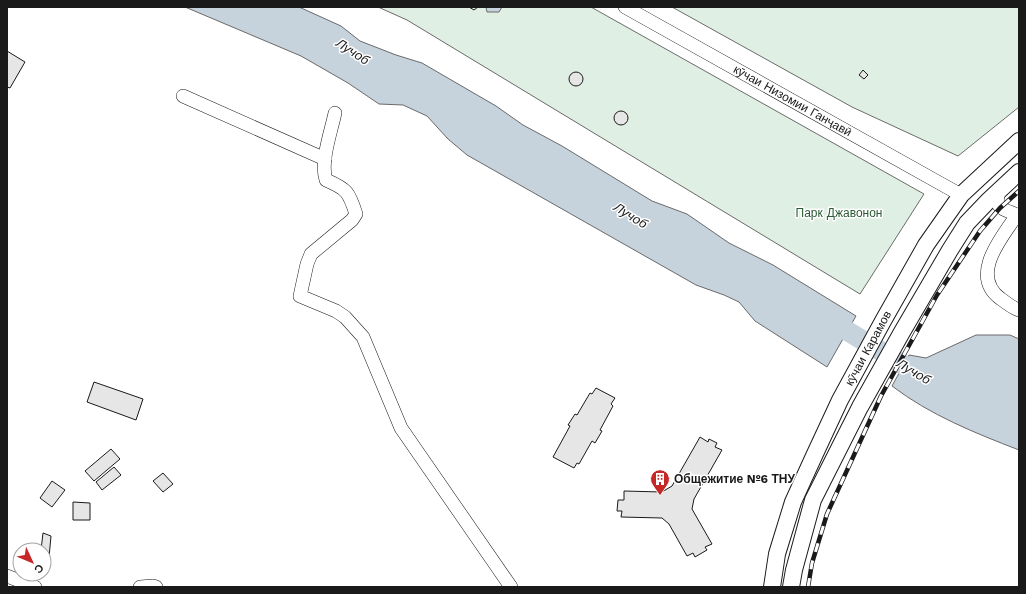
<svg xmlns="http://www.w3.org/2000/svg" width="1026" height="594" font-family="'Work Sans',sans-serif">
	<rect width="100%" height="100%" fill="#fff"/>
	<g fill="#e0efe3" stroke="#6a6a6a">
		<polygon points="378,7 591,7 924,194 860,294 407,20"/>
		<polygon points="672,7 1019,7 1019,107 958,156 852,107"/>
	</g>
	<g fill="#c6d2dc" stroke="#6a6a6a">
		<polygon points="185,7 299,7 341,26 360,41 396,55 422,63 496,106 523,125 562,146 652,201 687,214 729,243 773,265 856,316 827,367 755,321 739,302 724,295 696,285 467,155 448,139 427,116 403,105 379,104 348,83 301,56"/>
		<polygon points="486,7 502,7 499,12 487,12"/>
		<path d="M 976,335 L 1010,335 L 1019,339 L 1019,450 C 975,433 930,415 892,386 L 909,355 L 926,358 Z"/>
	</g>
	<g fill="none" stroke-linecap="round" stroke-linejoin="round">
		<polyline stroke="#c6d2dc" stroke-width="20" points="824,319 839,326 927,379"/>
	</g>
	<g fill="#e6e6e6" stroke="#1a1a1a">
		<polygon points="469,7 478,7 474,10"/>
		<polygon points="7,51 25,62 10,88 7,87"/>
		<polygon points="863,70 868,75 864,79 859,75"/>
		<circle cx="576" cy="79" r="7"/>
		<circle cx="621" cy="118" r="7"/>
		<polygon points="94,382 143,399 136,420 87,402"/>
		<polygon points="596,388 615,398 611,404 613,406 600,430 602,431 595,443 592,441 579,464 577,463 574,468 553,457 570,426 568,425 575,414 577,415 590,393 592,394"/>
		<polygon points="700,437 708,442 709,439 717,443 715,447 722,450 694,499 692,509 712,544 705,547 707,550 695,557 693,553 687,556 669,524 662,518 621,517 622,511 617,511 618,500 624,500 624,491 662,492 672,486"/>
		<polygon points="111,449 120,459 94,481 85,471"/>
		<polygon points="114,467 121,475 102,490 96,482"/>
		<polygon points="163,473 173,484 163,492 153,481"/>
		<polygon points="52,481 65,490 52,507 40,498"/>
		<polygon points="73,502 90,503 90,520 73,520"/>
		<polygon points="43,533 51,536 48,568 44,567 44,550 41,550"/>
	</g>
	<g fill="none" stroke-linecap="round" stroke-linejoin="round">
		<defs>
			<g id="minor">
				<path id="s1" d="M 625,7 L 961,195"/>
				<polyline points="183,96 325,159"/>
				<path d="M 335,113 C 331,132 320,162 326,180 C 347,189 349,192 356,214 L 352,220 L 311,254 L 307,264 L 300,296 L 336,311 L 345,317 L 363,337 L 401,428 L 511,587"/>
				<path d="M 1000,189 C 993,208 1001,208 1017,215 C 1001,238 969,276 1001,299 C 1007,303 1012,308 1019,310"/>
				<polyline points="7,576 35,587"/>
				<polyline points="140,587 153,586 156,587"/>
			</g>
			<g id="major">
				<path id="s2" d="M 772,587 L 777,554 L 793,502 L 814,456 L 840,400 L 883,321 L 926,245 L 961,195 L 1019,141"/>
				<polyline points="791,587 794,570 813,500 860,407 902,332 950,250 967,223 989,200 1019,172"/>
			</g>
		</defs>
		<use href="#minor" stroke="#1a1a1a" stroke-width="14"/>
		<use href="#major" stroke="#1a1a1a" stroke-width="18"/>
		<use href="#minor" stroke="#fff" stroke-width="13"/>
		<use href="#major" stroke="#fff" stroke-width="16"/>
		<defs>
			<polyline id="rail" points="808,587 812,563 827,514 881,396 937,295 980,231 1000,208 1019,191"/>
		</defs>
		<use href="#rail" stroke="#1a1a1a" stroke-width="4.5"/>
		<use href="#rail" stroke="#fff" stroke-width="3" stroke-dasharray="9" stroke-linecap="butt"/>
	</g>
	<defs>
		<symbol id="building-pin" viewBox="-11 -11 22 30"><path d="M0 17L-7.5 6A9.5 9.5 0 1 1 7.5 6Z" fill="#c62828" stroke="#fff"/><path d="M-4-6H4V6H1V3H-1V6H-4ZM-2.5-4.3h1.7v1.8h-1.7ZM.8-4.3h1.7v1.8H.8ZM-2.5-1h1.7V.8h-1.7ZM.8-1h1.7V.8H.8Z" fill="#fff"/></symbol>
	</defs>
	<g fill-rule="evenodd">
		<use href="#building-pin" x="649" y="468" width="22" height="30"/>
	</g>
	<g text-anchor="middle" stroke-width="3" stroke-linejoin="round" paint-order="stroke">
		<g font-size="12" fill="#1a1a1a" stroke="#fff">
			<text dy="4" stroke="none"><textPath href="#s1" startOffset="192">кӯчаи Низомии Ганҷавӣ</textPath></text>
			<text dy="4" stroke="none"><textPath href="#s2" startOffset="259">кӯчаи Карамов</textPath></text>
		</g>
		<g font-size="12" fill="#2b5a34" stroke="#fff">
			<text x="839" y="217">Парк Джавонон</text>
		</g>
		<g font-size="12" font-weight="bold" fill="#1a1a1a" stroke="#fff" text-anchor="start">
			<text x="674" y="483">Общежитие №6 ТНУ</text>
		</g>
		<g font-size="13" font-style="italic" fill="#1a1a1a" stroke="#fff">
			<text transform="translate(353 51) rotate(33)" y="5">Лучоб</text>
			<text transform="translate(631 215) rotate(32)" y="5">Лучоб</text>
			<text transform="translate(914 371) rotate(31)" y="5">Лучоб</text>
		</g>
	</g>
	<rect width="1026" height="594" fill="none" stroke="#1a1a1a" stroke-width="16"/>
	<g transform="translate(32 562) rotate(134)"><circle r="19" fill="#ffffff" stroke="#a3a3a3"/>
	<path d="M0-3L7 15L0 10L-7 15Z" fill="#c62828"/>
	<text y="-6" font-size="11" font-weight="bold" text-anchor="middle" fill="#1a1a1a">С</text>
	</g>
</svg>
